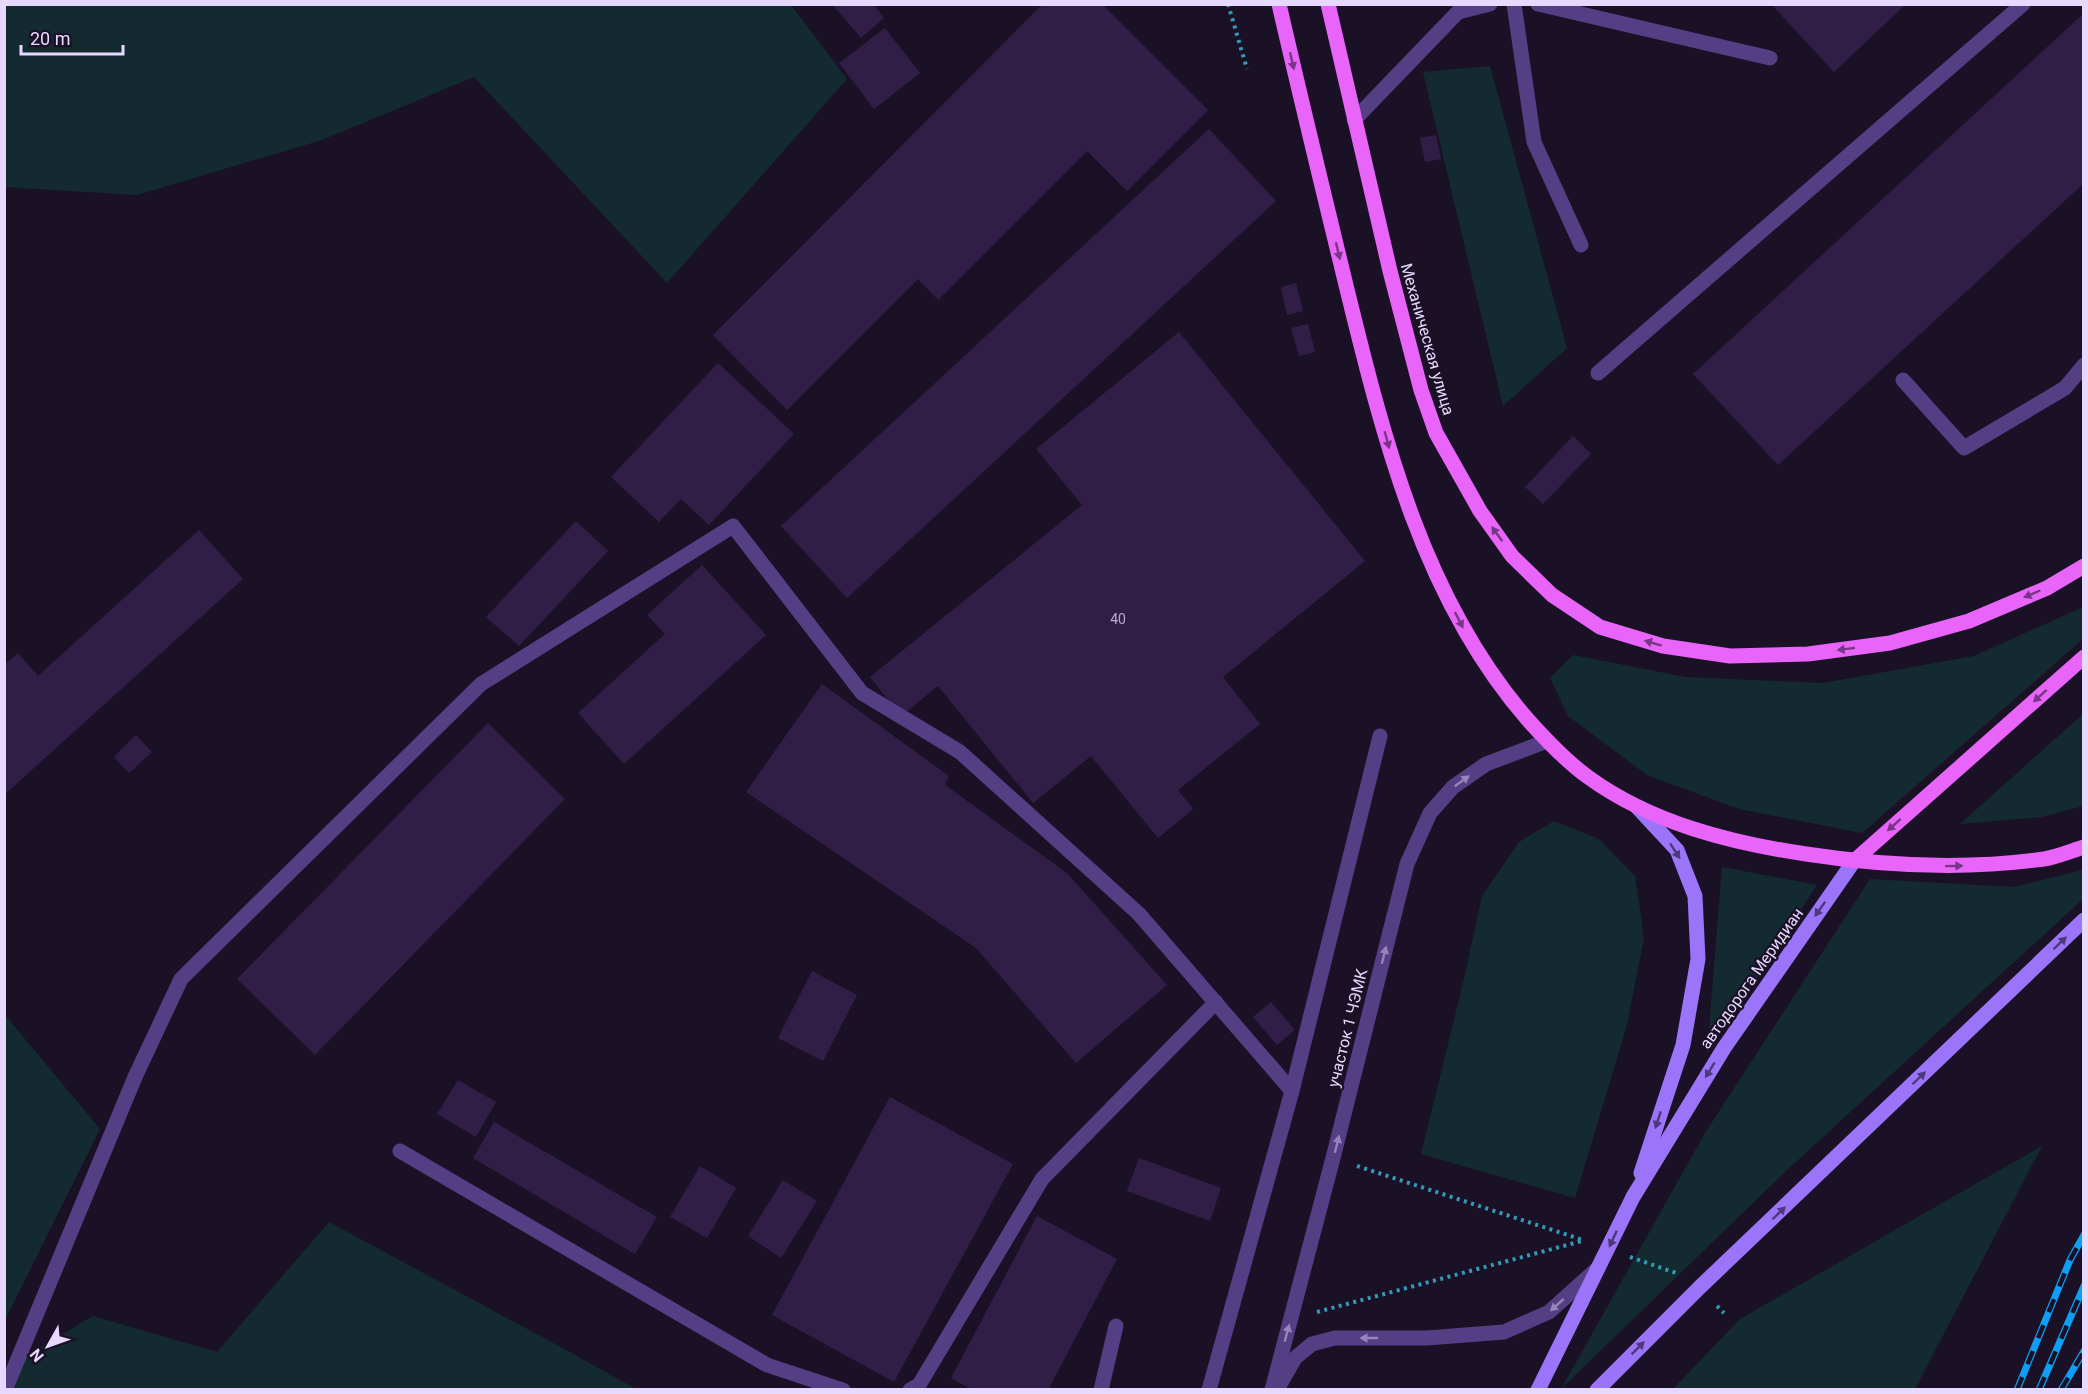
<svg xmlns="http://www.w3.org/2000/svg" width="2088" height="1394" font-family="Roboto,sans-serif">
	<rect width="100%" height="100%" fill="#1b1127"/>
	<g fill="#142a31">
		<polygon points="4,5 791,5 847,79 667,283 474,77 322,140 137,195 5,187"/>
		<polygon points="1490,66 1567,348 1503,406 1423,72"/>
		<polygon points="2083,607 2083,639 1862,833 1739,809 1647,775 1568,716 1550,678 1573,655 1685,677 1823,683 1974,656"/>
		<polygon points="2083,714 2083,806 2042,817 1960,824"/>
		<polygon points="1554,821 1599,839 1635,876 1644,938 1627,1025 1575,1198 1421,1154 1464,979 1482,896 1519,842"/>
		<polygon points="1722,867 1817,885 1707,1054"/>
		<polygon points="2083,870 2083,899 1787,1170 1561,1389 1705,1133 1870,879 2013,887"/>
		<polygon points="5,1015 100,1129 5,1320"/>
		<polygon points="2042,1146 1915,1389 1673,1389 1740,1319"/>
		<polygon points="329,1222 557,1345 636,1389 5,1390 4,1369 93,1316 217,1352"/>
	</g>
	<g fill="#311e47">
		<polygon points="832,4 873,4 884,18 861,38"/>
		<polygon points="1043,4 1102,4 1208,110 1127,191 1087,151 938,300 918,279 787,410 713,335"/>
		<polygon points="1771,4 1906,4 1834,72"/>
		<polygon points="2084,13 2084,183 1778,465 1693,374"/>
		<polygon points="885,28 920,73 874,109 839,63"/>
		<polygon points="1209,129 1276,201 847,598 781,526"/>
		<polygon points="1436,135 1441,159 1425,162 1420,138"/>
		<polygon points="1296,283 1303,311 1287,315 1281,287"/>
		<polygon points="1308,324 1315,352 1299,356 1291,328"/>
		<polygon points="1179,332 1365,561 1223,677 1260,724 1178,790 1193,809 1158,838 1091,756 1033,803 938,686 901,716 870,677 1082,505 1036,449"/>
		<polygon points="718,363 794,434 709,525 681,499 659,522 611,477"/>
		<polygon points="1573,436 1591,454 1543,504 1525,487"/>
		<polygon points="576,521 608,551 519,646 486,617"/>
		<polygon points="199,530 243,579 4,795 4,665 18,653 38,676"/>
		<polygon points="702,565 766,635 624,764 578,713 665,634 647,615"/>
		<polygon points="822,684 949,776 945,785 1067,873 1167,985 1076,1063 976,948 746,792"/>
		<polygon points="488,723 565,799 315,1055 237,979"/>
		<polygon points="136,735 152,752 129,773 114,757"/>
		<polygon points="812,971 857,995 823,1061 778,1038"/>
		<polygon points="1271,1002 1295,1030 1277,1045 1253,1017"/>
		<polygon points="458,1080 496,1102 476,1137 437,1114"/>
		<polygon points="890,1097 1013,1164 894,1382 772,1315"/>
		<polygon points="494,1122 657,1217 635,1254 473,1158"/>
		<polygon points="1139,1158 1221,1188 1210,1221 1127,1191"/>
		<polygon points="700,1166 736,1188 707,1238 670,1217"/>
		<polygon points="783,1180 817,1201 781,1258 748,1236"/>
		<polygon points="1037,1216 1117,1259 1048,1390 972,1390 951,1378"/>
	</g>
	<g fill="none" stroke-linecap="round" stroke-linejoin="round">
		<g stroke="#359ab5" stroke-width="4" stroke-dasharray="3 4.5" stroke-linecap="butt">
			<polyline points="1228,4 1247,69"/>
			<polyline points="1357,1166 1583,1240"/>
			<polyline points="1630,1257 1679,1274"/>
			<polyline points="1717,1306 1724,1313"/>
			<polyline points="1317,1312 1582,1241"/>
		</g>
		<g stroke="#543e84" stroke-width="15">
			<polyline points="1514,4 1534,142 1581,245"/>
			<polyline points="1538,4 1770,58"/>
			<polyline points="1354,120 1458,12 1490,4"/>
			<polyline points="1598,373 2023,4"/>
			<polyline points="1903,380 1964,448 2065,388 2084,365"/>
			<polyline points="400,1151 767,1365 843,1390"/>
			<polyline points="5,1390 135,1077 181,979 481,684 733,526 862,693 960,752 1139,914 1292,1091"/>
			<polyline points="910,1390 919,1385 1042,1179 1216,1002"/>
			<polyline points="1101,1390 1116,1326"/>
			<polyline points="1209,1390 1292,1091 1380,736"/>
		</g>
		<g stroke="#543e84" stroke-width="15">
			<polyline points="1279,1386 1295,1358 1312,1344 1335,1338 1427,1338 1504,1332 1549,1312 1598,1268"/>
			<polyline points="1272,1390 1333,1158 1407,864 1430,813 1453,787 1486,764 1547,741"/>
		</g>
		<g stroke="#9b74f9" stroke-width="15">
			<polyline points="1637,807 1677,850 1695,896 1698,959 1683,1045 1641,1173"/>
			<polyline points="1538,1390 1633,1197 1724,1048 1854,861"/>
			<polyline points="1597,1390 1700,1287 2084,920"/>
		</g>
		<g stroke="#e964f9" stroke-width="15">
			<path d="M 1279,4 C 1300,96 1322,186 1344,277 C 1382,432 1421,598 1529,721 C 1547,741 1567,762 1588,777 C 1651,823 1731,843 1806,854 C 1884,866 1965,870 2044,859 C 2057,857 2071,851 2084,847"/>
			<polyline points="1328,4 1390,271 1421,390 1436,433 1480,511 1512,556 1552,595 1600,627 1663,646 1730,656 1808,654 1890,643 1969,621 2047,588 2084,566"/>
			<polyline points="1854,861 2084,657"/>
		</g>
		<defs>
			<g id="rail">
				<polyline points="2017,1390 2070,1260 2084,1235"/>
				<polyline points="2039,1390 2084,1286"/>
				<polyline points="2061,1390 2084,1351"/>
			</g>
		</defs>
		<use href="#rail" stroke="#0d9ff5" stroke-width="7"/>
		<use href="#rail" stroke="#1b1127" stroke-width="4.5" stroke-dasharray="14" stroke-linecap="butt"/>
	</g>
	<defs><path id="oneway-solid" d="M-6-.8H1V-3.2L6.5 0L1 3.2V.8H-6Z" transform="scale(1.5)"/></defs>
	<g fill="#783686">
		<use href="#oneway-solid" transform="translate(1292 61) rotate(77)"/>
		<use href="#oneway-solid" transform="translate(1338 251) rotate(76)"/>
		<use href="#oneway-solid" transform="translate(1387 440) rotate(75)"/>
		<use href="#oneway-solid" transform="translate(1497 534) rotate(-126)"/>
		<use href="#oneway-solid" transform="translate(2032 594) rotate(157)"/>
		<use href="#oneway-solid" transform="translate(1459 620) rotate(63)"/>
		<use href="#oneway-solid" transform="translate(1653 643) rotate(-163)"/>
		<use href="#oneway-solid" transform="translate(1846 649) rotate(173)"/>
		<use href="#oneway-solid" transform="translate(2040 696) rotate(138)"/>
		<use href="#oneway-solid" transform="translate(1894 825) rotate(138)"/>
		<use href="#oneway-solid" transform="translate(1954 866) rotate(-1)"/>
	</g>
	<g fill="#9684ba">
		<use href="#oneway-solid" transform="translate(1462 781) rotate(-36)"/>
		<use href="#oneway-solid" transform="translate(1384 955) rotate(-76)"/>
		<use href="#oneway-solid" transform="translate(1337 1144) rotate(-76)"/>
		<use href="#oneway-solid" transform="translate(1557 1305) rotate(138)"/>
		<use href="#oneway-solid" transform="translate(1287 1333) rotate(-75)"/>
		<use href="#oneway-solid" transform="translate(1369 1338) rotate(180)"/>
	</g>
	<g fill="#4e397b">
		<use href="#oneway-solid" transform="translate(1675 851) rotate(57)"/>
		<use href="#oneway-solid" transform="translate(1820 909) rotate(125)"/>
		<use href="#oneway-solid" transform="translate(2060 943) rotate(-44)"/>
		<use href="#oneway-solid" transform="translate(1710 1070) rotate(121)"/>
		<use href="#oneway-solid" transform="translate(1919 1078) rotate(-44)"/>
		<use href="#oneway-solid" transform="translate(1658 1120) rotate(108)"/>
		<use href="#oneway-solid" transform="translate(1779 1213) rotate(-44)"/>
		<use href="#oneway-solid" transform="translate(1613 1239) rotate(115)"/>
		<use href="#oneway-solid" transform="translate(1638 1348) rotate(-45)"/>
	</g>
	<g text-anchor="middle" stroke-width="4.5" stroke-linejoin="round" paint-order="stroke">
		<g font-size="14" fill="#baaad0">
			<text x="1118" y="624">40</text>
		</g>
		<g font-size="16" fill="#e7d9fd" stroke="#1b1127">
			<text transform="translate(1428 339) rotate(74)" y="6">Механическая улица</text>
			<text transform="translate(1751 978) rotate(-55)" y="6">автодорога Меридиан</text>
			<text transform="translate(1347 1028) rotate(-76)" y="6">участок 1 ЧЭМК</text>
		</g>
	</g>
	<rect width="2088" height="1394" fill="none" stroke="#e7d9fd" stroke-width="12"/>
	<g transform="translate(48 1346) rotate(230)" stroke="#1b1127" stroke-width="4.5" paint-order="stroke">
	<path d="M0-4.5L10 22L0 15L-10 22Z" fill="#e7d9fd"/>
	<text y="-9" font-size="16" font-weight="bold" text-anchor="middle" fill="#e7d9fd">N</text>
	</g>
	<path d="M21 45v9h102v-9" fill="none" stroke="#e7d9fd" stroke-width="3"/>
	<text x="30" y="45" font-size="18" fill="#e7d9fd" stroke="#1b1127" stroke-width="4.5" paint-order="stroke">20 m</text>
</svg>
